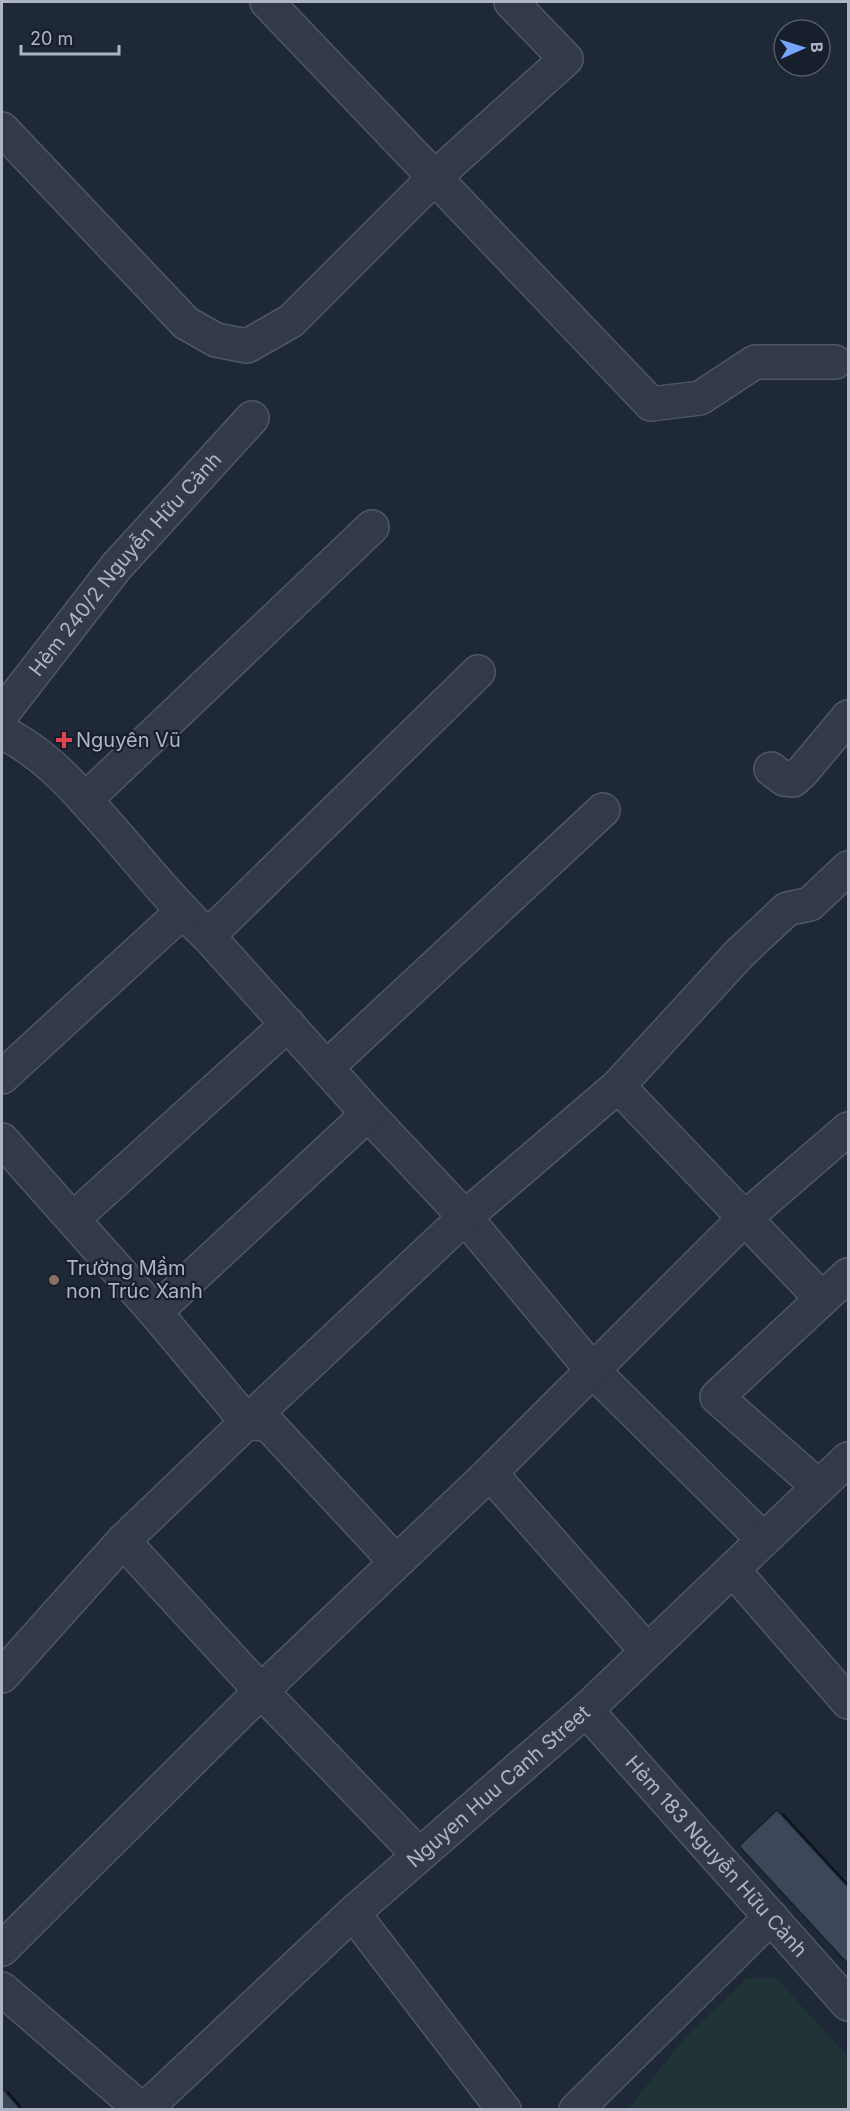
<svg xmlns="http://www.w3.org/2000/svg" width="850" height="2111" font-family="Inter,sans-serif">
	<defs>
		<filter id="shadow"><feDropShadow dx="6" dy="4" stdDeviation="0" flood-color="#0009"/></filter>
	</defs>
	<rect width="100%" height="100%" fill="#1e2837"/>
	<polygon fill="#203438" points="747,1978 776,1978 848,2057 848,2109 628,2109 683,2040"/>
	<g fill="#3c475a" stroke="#19212e" stroke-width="1.5" filter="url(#shadow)">
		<polygon points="777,1810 848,1887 848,1964 739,1846"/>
		<polygon points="2,2088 21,2110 2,2110"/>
	</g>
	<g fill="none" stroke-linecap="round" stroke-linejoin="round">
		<defs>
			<g id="minor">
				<polyline points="267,2 651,404 700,398 755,362 835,362"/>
				<polyline points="2,129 186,323 216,340 247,346 291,321 435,177 566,59 511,2"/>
				<path id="s1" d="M 2,714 L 116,567 L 252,418"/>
				<path d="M 2,732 C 41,752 66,778 95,811 C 133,852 167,898 208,936 L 368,1114 L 465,1217 L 593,1371 L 763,1539"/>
				<polyline points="771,769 784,779 793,780 803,771 848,717"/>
				<polyline points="85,800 372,527"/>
				<polyline points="208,936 478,672"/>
				<polyline points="327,1067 603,810"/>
				<polyline points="2,1077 182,912"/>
				<polyline points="618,1086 822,1299 717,1397 818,1486"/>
				<polyline points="2,1140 155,1312 247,1422 269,1425 396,1562"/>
				<polyline points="73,1219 288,1024"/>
				<polyline points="822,1299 848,1275"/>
				<polyline points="155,1312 368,1114"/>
				<polyline points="490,1473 647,1651"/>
				<polyline points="123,1541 261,1691 419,1855"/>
				<polyline points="733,1570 848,1702"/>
				<polyline points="2,1676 123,1541 247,1422 465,1217 618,1086 739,954 787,909 810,904 848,868"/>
				<path id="s2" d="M 586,1710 L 848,2004"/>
				<polyline points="353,1913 504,2110"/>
				<polyline points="2,1949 261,1691 490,1473 745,1218 848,1129"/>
				<polyline points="2,1989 142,2110"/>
				<path id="s3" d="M 144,2110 L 353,1913 L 586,1710 L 848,1459"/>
				<polyline points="576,2110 771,1917"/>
			</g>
		</defs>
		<use href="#minor" stroke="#4f5766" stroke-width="36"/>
		<use href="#minor" stroke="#323a47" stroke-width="33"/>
	</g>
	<path fill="#e0444e" stroke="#181f2c" stroke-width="2" d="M61 731h6v6h6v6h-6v6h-6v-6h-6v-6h6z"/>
	<circle fill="#8d6e63" stroke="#181f2c" stroke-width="2" cx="54" cy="1280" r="6"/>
	<g text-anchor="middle" stroke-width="4.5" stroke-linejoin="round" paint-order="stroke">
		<g font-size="20" fill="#acb4c5" stroke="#181f2c">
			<text dy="7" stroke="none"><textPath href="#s1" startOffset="194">Hẻm 240/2 Nguyễn Hữu Cảnh</textPath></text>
			<text dy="7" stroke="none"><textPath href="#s3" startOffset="480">Nguyen Huu Canh Street</textPath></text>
			<text dy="7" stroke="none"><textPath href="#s2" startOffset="196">Hẻm 183 Nguyễn Hữu Cảnh</textPath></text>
		</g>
		<g font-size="20" fill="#acb4c5" stroke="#181f2c" text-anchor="start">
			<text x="76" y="747">Nguyên Vũ</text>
			<text x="66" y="1275">Trường Mầm<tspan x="66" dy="23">non Trúc Xanh</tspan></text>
		</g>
	</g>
	<rect width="850" height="2111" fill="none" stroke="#acb4c5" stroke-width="6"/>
	<g transform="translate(802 48) rotate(87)"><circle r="28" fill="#181f2c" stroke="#535b69" stroke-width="1.5"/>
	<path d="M0-4.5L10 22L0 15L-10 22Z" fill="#78a5fd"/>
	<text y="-9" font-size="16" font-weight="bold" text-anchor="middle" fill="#acb4c5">B</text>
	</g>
	<path d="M21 45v9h98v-9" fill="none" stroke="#acb4c5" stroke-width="3"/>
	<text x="30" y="45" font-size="18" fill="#acb4c5" stroke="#181f2c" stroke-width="4.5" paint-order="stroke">20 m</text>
</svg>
